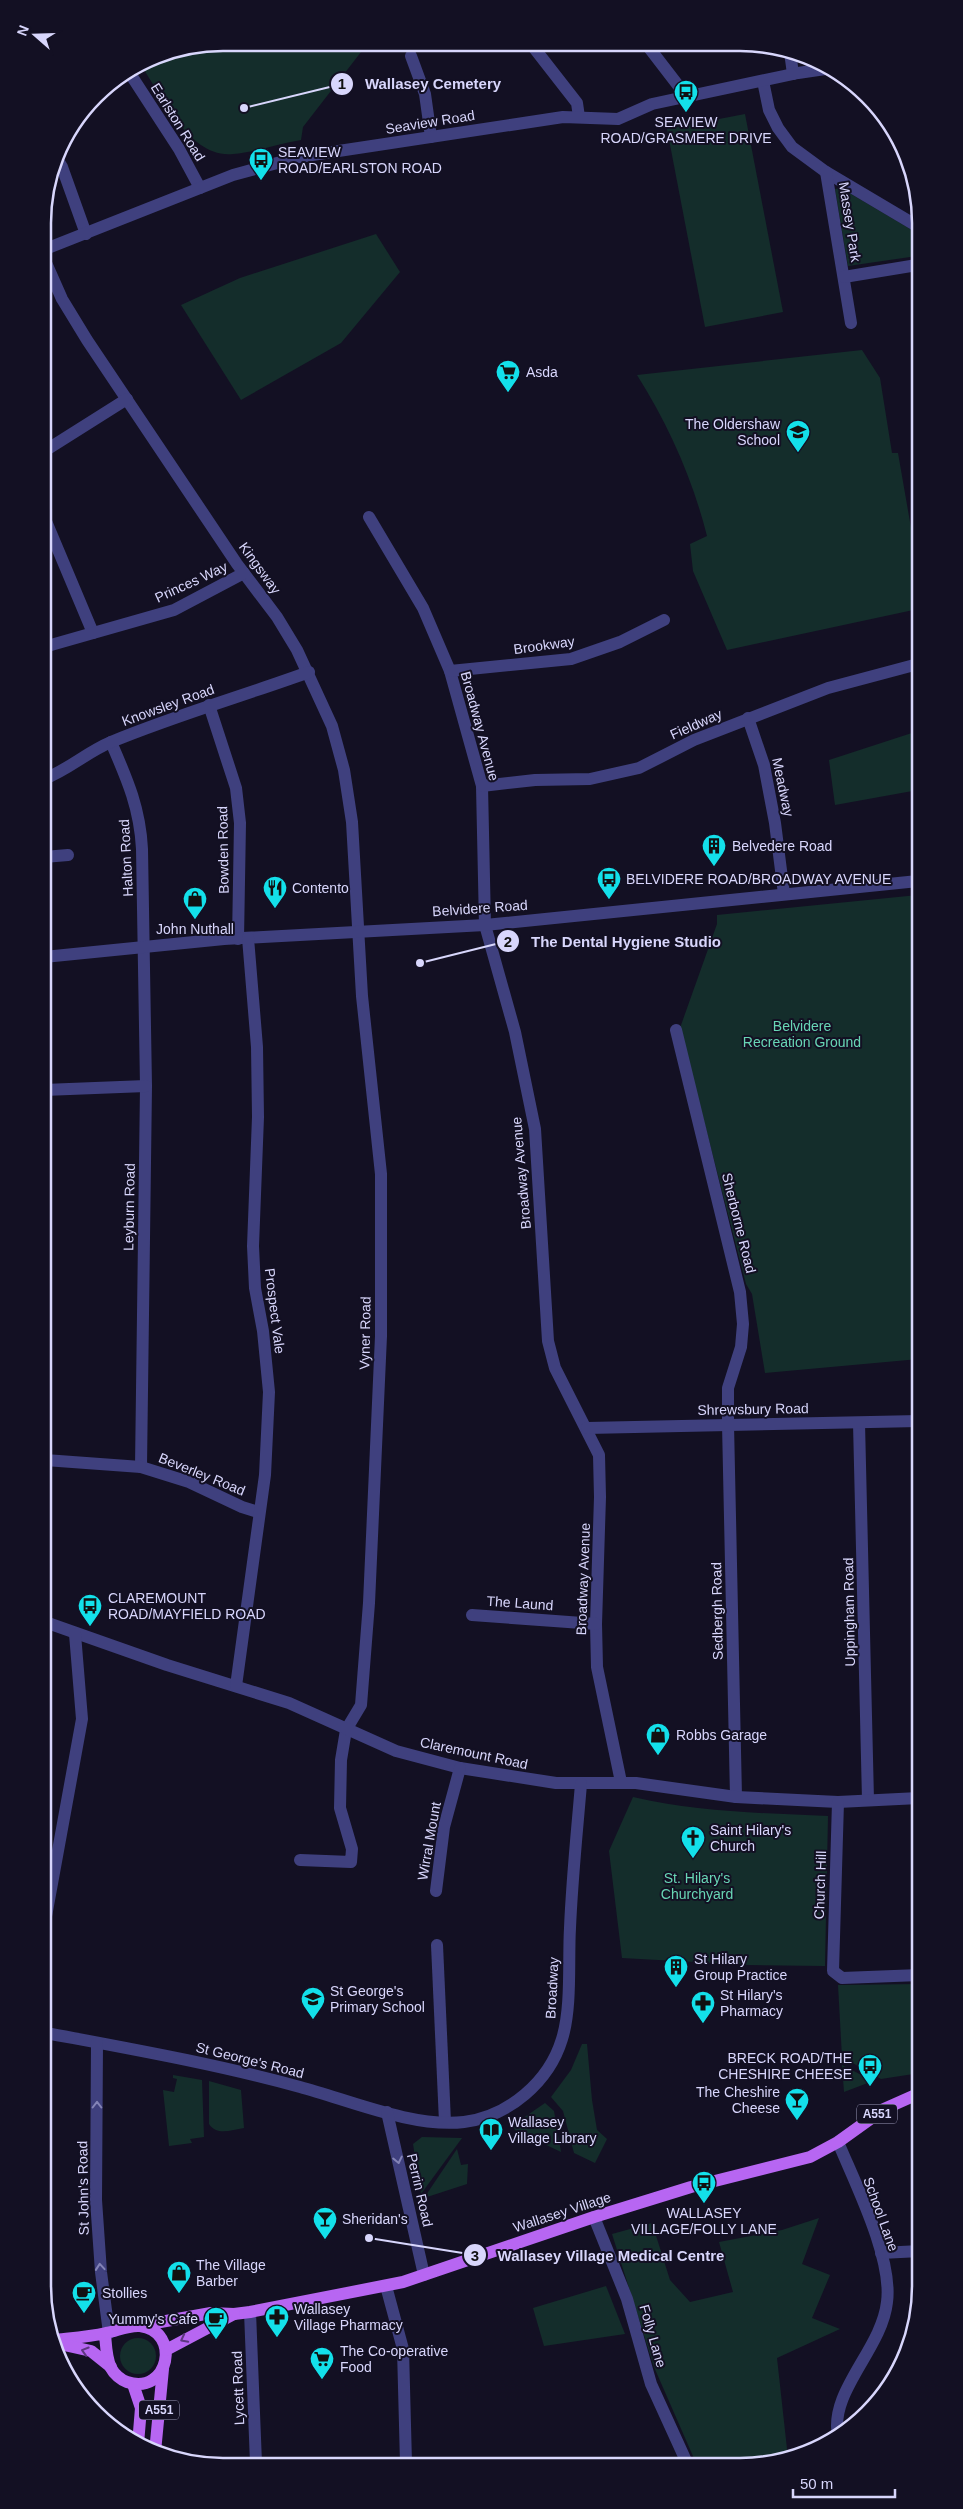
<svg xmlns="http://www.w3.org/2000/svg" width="963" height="2509" font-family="Arial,sans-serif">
	<rect width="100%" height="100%" fill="#131023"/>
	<g fill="#142d2b">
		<path d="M 223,43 L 368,43 L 303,127 L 301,140 C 278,144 255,152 233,154 C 190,159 161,95 141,65 L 154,56 Z"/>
		<polygon points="745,114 783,312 705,327 667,129"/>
		<polygon points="841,188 917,233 917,256 848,266 835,189"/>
		<polygon points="376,234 400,272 341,343 241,400 181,305 240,278"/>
		<path d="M 862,350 L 880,378 L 892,453 L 898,453 L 918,568 L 918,609 L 727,650 L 693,571 L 690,544 L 707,536 C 692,477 669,426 637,375 Z"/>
		<polygon points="918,731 918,790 835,805 829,760"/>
		<polygon points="918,895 919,1359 765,1373 752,1294 746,1284 680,1028 717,924 717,915"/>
		<path d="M 633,1797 C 697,1812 762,1813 828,1816 L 825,1966 L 749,1965 L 622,1958 L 609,1851 Z"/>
		<polygon points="920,1984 920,2073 881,2079 842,2057 838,1985"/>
		<polygon points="582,2044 587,2044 592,2100 597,2130 607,2139 595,2163 574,2153 563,2111 551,2097 571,2070"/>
		<polygon points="842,2065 873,2081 844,2092"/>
		<polygon points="173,2075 202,2080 204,2137 190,2139 192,2143 169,2146 163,2090 174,2092 177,2079 173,2078"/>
		<path d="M 209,2081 L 241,2090 L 244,2128 C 231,2130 217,2136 209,2124 Z"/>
		<polygon points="545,2103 554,2111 561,2152 515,2130 513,2125"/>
		<polygon points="422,2137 462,2138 421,2194 413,2144"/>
		<polygon points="457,2149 461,2165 468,2164 467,2184 424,2198"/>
		<polygon points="819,2218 802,2264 830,2275 812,2318 840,2329 777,2358 788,2458 775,2463 696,2463 654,2367 612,2234 652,2223 670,2280 690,2302 733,2292 719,2242 782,2230"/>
		<polygon points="606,2286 625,2334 544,2346 533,2308"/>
		<circle cx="138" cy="2356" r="18"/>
	</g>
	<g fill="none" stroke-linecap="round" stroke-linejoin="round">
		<g stroke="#3f407e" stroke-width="12">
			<polyline points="531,44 577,103 579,117"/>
			<polyline points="647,45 687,97"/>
			<polyline points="790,52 793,74"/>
			<polyline points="411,56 425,94 431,137"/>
			<polyline points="129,72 179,149 200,188"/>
			<polyline points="763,81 769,110 778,128 792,147 826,172 917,226"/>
			<polyline points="57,159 62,167 86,234"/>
			<polyline points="826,172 851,323"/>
			<polyline points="43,250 233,175 299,157 563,117 618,119 652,104 798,73 832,68"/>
			<polyline points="43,256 62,299 87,340 237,564 277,617 297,650 332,726 344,770 352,822 362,996 381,1174 381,1336 369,1603 361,1705 346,1730 341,1760 340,1808 352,1849 351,1862 300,1860"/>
			<polyline points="844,277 917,265"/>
			<polyline points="43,452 127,399"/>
			<polyline points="43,514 93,633"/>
			<polyline points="369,517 423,608 450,671 482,786 485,925 515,1032 535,1129 548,1341 555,1368 599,1455 600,1497 596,1624 597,1667 621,1782"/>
			<polyline points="44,647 174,610 244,573"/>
			<polyline points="450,671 571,659 620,642 664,620"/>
			<polyline points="209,705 236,788 240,823 238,939"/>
			<polyline points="748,718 764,765 775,823 784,894"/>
			<path d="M 111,742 C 127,779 140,808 142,849 L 146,1086 L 141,1467"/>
			<path d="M 44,779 C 68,770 87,752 111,742 C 176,715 243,696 309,672"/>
			<polyline points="482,786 535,780 590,779 639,768 694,740 828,688 918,664"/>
			<polyline points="44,857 68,855"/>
			<polyline points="44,957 224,939 485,925 918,881"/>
			<polyline points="676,1030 740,1292 743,1324 741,1347 728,1388 728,1424 736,1797"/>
			<polyline points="44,1090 146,1086"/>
			<polyline points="859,1423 868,1800"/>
			<polyline points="587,1428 919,1421"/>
			<polyline points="45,1460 141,1467 189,1482 242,1507 258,1512"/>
			<polyline points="472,1615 596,1624"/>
			<polyline points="45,1622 167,1665 289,1703 396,1751 460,1768 556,1783 636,1783 736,1797 838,1802 919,1798"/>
			<polyline points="236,1686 265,1475 269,1392 263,1331 255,1288 253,1246 258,1117 257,1047 248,938"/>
			<polyline points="838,1802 833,1971 842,1978 920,1975"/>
			<polyline points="436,1891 444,1827 460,1768"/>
			<polyline points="45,1922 82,1719 75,1634"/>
			<polyline points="437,1945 445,2122"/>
			<path d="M 46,2033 C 131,2049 216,2064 300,2087 C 349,2100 413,2128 464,2122 C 509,2116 549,2082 562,2039 C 572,2007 568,1961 570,1928 C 572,1879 577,1832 581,1784"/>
			<polyline points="97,2043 96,2200 101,2272 109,2333"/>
			<polyline points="387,2112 424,2275"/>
			<path d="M 838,2142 C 855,2183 893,2258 887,2302 C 882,2349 829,2391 838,2436"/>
			<polyline points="594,2217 627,2299 651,2384 687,2463"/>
			<polyline points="881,2253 920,2251"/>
			<polyline points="386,2286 403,2349 406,2463"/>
			<polyline points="250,2312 256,2463"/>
		</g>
		<g stroke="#b766f2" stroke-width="12">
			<polyline points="138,2326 211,2313 234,2314 250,2312 403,2282 594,2217 691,2187 810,2157 838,2142 884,2109 920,2093"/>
			<path d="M 53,2340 C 71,2338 89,2337 106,2333 C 117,2331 128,2325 140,2326 C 182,2331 169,2396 127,2382 C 121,2380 114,2374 111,2368 C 106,2358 106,2344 105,2334"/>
			<polyline points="55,2343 91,2351 111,2367"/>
			<polyline points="166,2350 234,2314"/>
			<polyline points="133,2384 141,2408 138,2444"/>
			<polyline points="155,2452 163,2369"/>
		</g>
	</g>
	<defs><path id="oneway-chevron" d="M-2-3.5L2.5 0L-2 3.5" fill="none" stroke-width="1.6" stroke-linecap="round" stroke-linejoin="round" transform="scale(1.25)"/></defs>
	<g stroke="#8484b7">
		<use href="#oneway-chevron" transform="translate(97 2105) rotate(-90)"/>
		<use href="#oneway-chevron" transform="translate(398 2160) rotate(78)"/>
		<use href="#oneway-chevron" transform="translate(100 2267) rotate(-95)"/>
	</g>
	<g stroke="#5d3780">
		<use href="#oneway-chevron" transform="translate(184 2339) rotate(153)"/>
		<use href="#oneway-chevron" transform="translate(85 2351) rotate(-163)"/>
	</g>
	<defs>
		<symbol id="bus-pin" viewBox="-11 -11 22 30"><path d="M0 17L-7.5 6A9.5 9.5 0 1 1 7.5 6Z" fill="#13e0ea" stroke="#131023"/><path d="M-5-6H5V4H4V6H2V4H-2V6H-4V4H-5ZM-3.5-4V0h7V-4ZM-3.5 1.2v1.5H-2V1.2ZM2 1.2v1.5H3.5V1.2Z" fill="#111"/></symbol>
		<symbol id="supermarket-pin" viewBox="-11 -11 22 30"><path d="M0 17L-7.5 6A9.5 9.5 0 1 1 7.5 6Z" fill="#13e0ea" stroke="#131023"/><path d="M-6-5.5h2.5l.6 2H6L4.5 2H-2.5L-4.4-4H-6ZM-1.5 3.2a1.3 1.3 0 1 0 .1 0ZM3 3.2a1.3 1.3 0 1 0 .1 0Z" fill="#111"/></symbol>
		<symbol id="school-pin" viewBox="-11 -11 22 30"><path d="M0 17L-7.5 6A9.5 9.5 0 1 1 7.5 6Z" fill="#13e0ea" stroke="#131023"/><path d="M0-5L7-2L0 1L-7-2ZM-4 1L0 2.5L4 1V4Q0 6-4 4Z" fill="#111"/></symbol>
		<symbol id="building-pin" viewBox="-11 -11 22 30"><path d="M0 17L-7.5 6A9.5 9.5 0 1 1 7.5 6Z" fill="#13e0ea" stroke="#131023"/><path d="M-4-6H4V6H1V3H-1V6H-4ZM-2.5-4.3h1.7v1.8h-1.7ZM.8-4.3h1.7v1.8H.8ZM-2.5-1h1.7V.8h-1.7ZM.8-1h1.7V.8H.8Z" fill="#111"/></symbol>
		<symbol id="restaurant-pin" viewBox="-11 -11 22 30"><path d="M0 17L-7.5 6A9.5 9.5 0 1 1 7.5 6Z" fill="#13e0ea" stroke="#131023"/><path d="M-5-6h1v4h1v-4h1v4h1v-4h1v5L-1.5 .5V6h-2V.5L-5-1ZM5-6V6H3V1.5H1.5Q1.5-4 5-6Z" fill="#111"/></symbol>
		<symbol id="shop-pin" viewBox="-11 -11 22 30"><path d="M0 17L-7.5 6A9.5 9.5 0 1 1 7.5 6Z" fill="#13e0ea" stroke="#131023"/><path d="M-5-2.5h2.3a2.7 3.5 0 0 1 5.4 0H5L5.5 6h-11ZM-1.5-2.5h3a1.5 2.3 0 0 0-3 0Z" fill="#111"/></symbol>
		<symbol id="church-pin" viewBox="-11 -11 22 30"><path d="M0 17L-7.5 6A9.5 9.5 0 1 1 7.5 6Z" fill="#13e0ea" stroke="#131023"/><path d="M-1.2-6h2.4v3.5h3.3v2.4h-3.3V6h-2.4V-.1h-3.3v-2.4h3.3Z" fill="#111"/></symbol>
		<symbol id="pharmacy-pin" viewBox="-11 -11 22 30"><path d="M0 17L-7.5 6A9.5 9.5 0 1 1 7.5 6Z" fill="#13e0ea" stroke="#131023"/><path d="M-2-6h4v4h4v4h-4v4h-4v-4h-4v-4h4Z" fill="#111"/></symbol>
		<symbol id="bar-pin" viewBox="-11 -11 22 30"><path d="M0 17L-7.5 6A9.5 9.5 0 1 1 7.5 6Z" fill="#13e0ea" stroke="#131023"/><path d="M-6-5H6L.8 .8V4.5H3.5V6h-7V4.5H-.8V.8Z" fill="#111"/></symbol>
		<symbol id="library-pin" viewBox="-11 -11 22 30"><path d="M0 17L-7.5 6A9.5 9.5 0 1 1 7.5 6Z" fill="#13e0ea" stroke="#131023"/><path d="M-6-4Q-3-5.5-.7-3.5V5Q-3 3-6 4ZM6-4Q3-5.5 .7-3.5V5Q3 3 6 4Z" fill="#111"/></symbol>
		<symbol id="cafe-pin" viewBox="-11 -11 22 30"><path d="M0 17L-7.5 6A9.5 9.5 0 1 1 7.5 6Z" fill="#13e0ea" stroke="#131023"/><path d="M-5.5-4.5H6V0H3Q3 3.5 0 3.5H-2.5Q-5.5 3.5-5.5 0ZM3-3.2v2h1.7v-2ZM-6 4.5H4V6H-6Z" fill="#111"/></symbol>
	</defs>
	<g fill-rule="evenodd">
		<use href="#bus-pin" x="672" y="78" width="28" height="38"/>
		<use href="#bus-pin" x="247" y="146" width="28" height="38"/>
		<use href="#supermarket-pin" x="494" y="358" width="28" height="38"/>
		<use href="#school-pin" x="784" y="418" width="28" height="38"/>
		<use href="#building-pin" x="700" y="832" width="28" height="38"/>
		<use href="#bus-pin" x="595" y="865" width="28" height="38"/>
		<use href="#restaurant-pin" x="261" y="874" width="28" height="38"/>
		<use href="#shop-pin" x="181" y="885" width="28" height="38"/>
		<use href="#bus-pin" x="76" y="1592" width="28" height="38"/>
		<use href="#shop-pin" x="644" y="1721" width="28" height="38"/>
		<use href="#church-pin" x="679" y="1824" width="28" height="38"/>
		<use href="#building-pin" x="662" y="1953" width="28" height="38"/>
		<use href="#school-pin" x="299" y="1985" width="28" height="38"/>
		<use href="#pharmacy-pin" x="689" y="1989" width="28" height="38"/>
		<use href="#bus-pin" x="856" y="2052" width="28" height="38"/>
		<use href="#bar-pin" x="783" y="2086" width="28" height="38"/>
		<use href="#library-pin" x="477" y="2116" width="28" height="38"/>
		<use href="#bus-pin" x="690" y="2169" width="28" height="38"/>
		<use href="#bar-pin" x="311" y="2205" width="28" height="38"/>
		<use href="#shop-pin" x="165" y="2259" width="28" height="38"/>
		<use href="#cafe-pin" x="70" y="2279" width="28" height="38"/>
		<use href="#pharmacy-pin" x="263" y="2303" width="28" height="38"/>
		<use href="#cafe-pin" x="202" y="2305" width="28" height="38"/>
		<use href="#supermarket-pin" x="308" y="2345" width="28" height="38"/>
	</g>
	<g text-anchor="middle" stroke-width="4" stroke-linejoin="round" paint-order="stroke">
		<g fill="#131023" stroke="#9d9bbb" stroke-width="1">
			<rect x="857" y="2104.5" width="40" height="19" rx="4"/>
			<rect x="139" y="2400.5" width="40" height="19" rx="4"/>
		</g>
		<g font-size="12" font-weight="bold" fill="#d8d6fc">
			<text x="877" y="2118">A551</text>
			<text x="159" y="2414">A551</text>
		</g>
		<g font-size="14" fill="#d8d6fc" stroke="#131023">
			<text transform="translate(178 122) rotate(58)" y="5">Earlston Road</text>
			<text transform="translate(430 122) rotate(-9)" y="5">Seaview Road</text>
			<text transform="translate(850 222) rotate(81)" y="5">Massey Park</text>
			<text transform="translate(260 568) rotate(54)" y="5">Kingsway</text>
			<text transform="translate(191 582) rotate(-25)" y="5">Princes Way</text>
			<text transform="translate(544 645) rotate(-8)" y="5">Brookway</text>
			<text transform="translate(168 705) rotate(-20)" y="5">Knowsley Road</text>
			<text transform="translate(696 724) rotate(-24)" y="5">Fieldway</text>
			<text transform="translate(480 726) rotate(75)" y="5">Broadway Avenue</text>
			<text transform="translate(783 787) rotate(78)" y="5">Meadway</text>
			<text transform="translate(223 850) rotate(-91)" y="5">Bowden Road</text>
			<text transform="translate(126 858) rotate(-93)" y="5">Halton Road</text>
			<text transform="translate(480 908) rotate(-4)" y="5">Belvidere Road</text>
			<text transform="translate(521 1173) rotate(-95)" y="5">Broadway Avenue</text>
			<text transform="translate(129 1207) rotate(-89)" y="5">Leyburn Road</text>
			<text transform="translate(739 1223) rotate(76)" y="5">Sherborne Road</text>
			<text transform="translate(275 1311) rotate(83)" y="5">Prospect Vale</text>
			<text transform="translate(365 1333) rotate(-89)" y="5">Vyner Road</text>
			<text transform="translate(753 1409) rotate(-1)" y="5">Shrewsbury Road</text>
			<text transform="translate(202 1474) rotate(22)" y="5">Beverley Road</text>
			<text transform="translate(583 1579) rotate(-88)" y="5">Broadway Avenue</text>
			<text transform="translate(520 1603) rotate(4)" y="5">The Laund</text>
			<text transform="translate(717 1611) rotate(-91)" y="5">Sedbergh Road</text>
			<text transform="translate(849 1612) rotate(-91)" y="5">Uppingham Road</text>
			<text transform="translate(474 1753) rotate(12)" y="5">Claremount Road</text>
			<text transform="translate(429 1841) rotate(-80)" y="5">Wirral Mount</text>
			<text transform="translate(820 1885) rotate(-88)" y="5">Church Hill</text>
			<text transform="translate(552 1988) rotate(-87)" y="5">Broadway</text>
			<text transform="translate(250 2060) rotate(14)" y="5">St George's Road</text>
			<text transform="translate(83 2188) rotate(-91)" y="5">St John's Road</text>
			<text transform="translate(420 2190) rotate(77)" y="5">Perrin Road</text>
			<text transform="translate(562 2212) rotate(-18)" y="5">Wallasey Village</text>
			<text transform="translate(881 2214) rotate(70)" y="5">School Lane</text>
			<text transform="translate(653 2336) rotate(74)" y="5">Folly Lane</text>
			<text transform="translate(238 2388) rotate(-92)" y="5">Lycett Road</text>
		</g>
		<g font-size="14" fill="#d8d6fc" stroke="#131023" text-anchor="start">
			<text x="686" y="127" text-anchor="middle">SEAVIEW<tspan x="686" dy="16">ROAD/GRASMERE DRIVE</tspan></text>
			<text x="278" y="157">SEAVIEW<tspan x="278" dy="16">ROAD/EARLSTON ROAD</tspan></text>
			<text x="526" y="377">Asda</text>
			<text x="780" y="429" text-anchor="end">The Oldershaw<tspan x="780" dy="16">School</tspan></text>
			<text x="732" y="851">Belvedere Road</text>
			<text x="626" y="884">BELVIDERE ROAD/BROADWAY AVENUE</text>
			<text x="292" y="893">Contento</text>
			<text x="195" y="934" text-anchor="middle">John Nuthall</text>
			<text x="108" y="1603">CLAREMOUNT<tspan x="108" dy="16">ROAD/MAYFIELD ROAD</tspan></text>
			<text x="676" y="1740">Robbs Garage</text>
			<text x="710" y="1835">Saint Hilary's<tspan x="710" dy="16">Church</tspan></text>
			<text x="694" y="1964">St Hilary<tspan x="694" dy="16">Group Practice</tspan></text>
			<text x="330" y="1996">St George's<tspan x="330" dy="16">Primary School</tspan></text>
			<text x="720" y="2000">St Hilary's<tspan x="720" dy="16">Pharmacy</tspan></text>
			<text x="852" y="2063" text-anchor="end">BRECK ROAD/THE<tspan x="852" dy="16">CHESHIRE CHEESE</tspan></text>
			<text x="780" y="2097" text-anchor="end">The Cheshire<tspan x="780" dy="16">Cheese</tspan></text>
			<text x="508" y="2127">Wallasey<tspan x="508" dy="16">Village Library</tspan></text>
			<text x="704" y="2218" text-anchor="middle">WALLASEY<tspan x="704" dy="16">VILLAGE/FOLLY LANE</tspan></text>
			<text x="342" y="2224">Sheridan's</text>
			<text x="196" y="2270">The Village<tspan x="196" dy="16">Barber</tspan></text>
			<text x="102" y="2298">Stollies</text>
			<text x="294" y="2314">Wallasey<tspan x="294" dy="16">Village Pharmacy</tspan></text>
			<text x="198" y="2324" text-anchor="end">Yummy's Cafe</text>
			<text x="340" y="2356">The Co-operative<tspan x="340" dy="16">Food</tspan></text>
		</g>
		<g font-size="14" fill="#68d6b5" stroke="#131023">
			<text x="802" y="1031">Belvidere<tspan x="802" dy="16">Recreation Ground</tspan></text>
			<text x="697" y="1883">St. Hilary's<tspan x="697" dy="16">Churchyard</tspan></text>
		</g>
	</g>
	<path d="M0 0H963V2509H0ZM223 51H740A172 172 0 0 1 912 223V2286A172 172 0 0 1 740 2458H223A172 172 0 0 1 51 2286V223A172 172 0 0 1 223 51Z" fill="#131023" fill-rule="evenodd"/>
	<path fill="none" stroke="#d8d6fc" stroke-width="2.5" d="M223 51H740A172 172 0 0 1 912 223V2286A172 172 0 0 1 740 2458H223A172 172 0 0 1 51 2286V223A172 172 0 0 1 223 51Z"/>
	<path fill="none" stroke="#d8d6fc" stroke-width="2" d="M244 108L342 84M420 963L508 941M369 2238L475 2255"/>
	<g fill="#d8d6fc" stroke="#131023" stroke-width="2">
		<circle cx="244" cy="108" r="5"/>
		<circle cx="420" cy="963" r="5"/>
		<circle cx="369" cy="2238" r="5"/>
		<circle cx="342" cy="84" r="12"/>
		<circle cx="508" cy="941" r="12"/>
		<circle cx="475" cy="2255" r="12"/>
	</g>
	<g font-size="15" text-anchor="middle" font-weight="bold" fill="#111">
		<text x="342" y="89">1</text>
		<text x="508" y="947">2</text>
		<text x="475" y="2261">3</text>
	</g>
	<g font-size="15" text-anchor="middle" font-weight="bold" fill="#d8d6fc" stroke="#131023" stroke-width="4" stroke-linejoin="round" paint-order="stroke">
		<text x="433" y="89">Wallasey Cemetery</text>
		<text x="626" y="947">The Dental Hygiene Studio</text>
		<text x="611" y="2261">Wallasey Village Medical Centre</text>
	</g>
	<g transform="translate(35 35) rotate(290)" stroke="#131023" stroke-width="4" paint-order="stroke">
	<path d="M0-4L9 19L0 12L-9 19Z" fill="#d8d6fc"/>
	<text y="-8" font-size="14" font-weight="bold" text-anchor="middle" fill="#d8d6fc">N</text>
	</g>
	<path d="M793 2489v8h102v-8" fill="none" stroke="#d8d6fc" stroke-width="2.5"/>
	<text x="800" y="2489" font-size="15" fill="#d8d6fc" stroke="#131023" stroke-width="4" paint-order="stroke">50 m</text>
</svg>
